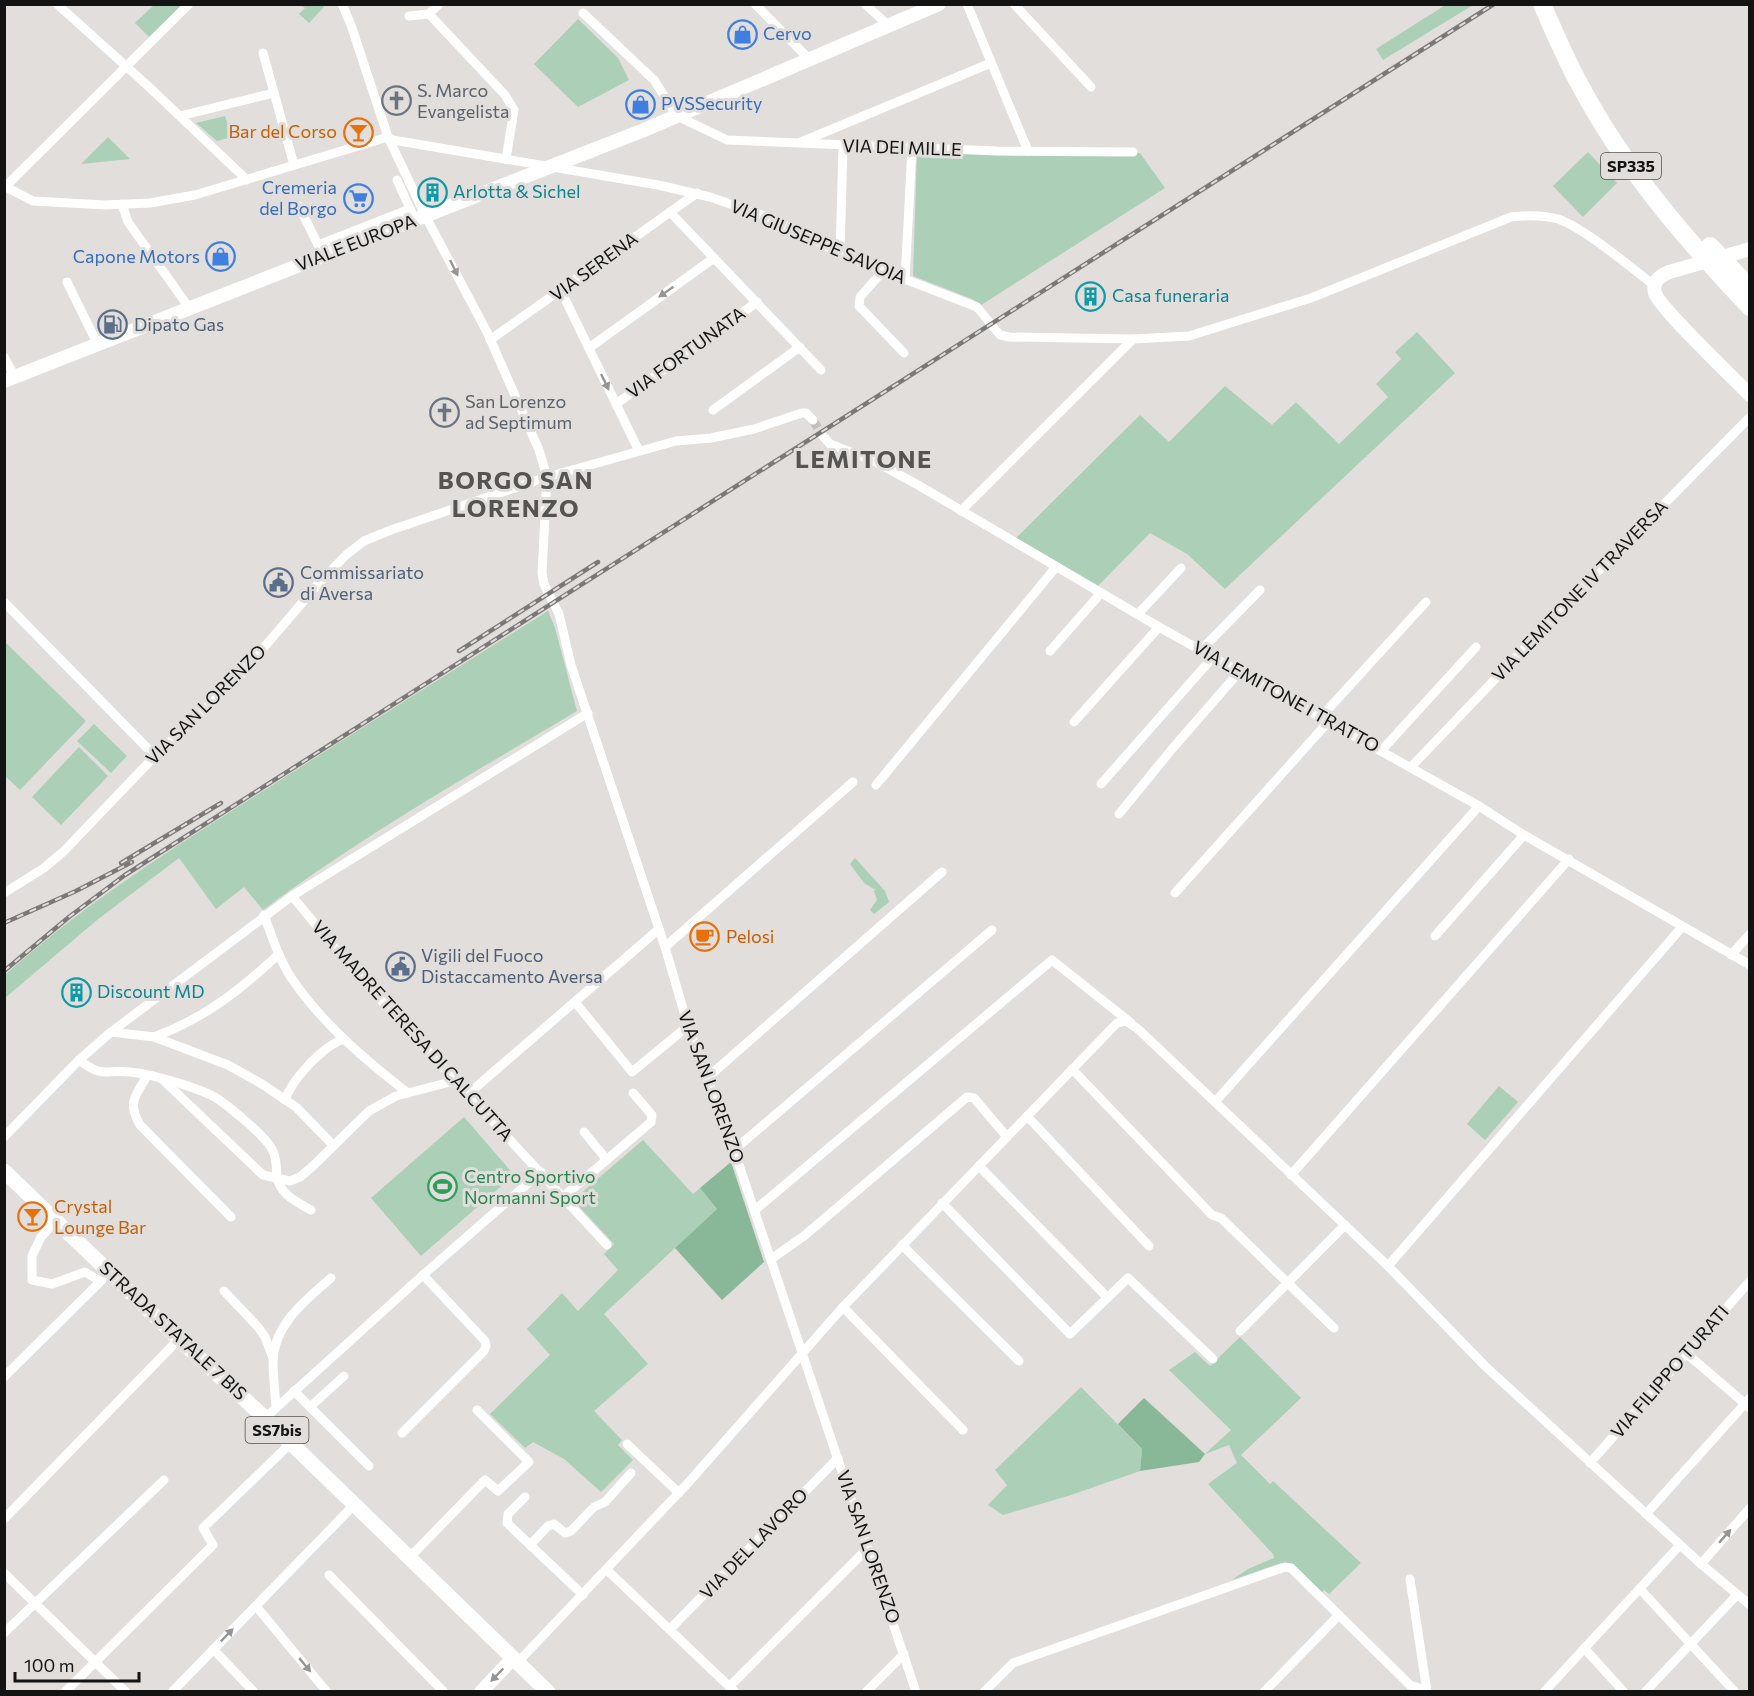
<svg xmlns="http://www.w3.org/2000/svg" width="1754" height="1696" font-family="Commissioner,sans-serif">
	<rect width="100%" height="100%" fill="#e1dedb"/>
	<g fill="#accfb7">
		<polygon points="1447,4 1473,5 1383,60 1376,49"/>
		<polygon points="154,5 182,5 149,37 135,23"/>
		<polygon points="301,5 322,5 324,7 309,23 299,14 305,8"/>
		<polygon points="578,19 618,58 629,80 578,107 534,64"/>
		<polygon points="225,116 232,137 217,141 196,123"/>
		<polygon points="108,137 130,159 81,164"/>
		<polygon points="920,152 1068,155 1140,153 1165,188 981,305 972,299 913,276 917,153"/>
		<polygon points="1588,152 1617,183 1583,217 1553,186"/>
		<polygon points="1417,332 1455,373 1225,589 1187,554 1150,533 1097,587 1015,539 1140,415 1169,442 1225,386 1272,425 1296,402 1339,444 1388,397 1376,384 1401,359 1395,352"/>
		<path d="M 548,611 L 555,628 L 577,711 C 471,774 362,836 263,910 L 244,887 L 216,909 L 179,858 L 97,920 L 5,998 L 5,975 C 86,902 179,844 271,786 C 363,727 455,669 548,611 Z"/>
		<polygon points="5,642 86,721 20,790 5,776"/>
		<polygon points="94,724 127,756 111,773 77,741"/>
		<polygon points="79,747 108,776 61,825 32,797"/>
		<polygon points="855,858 885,891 889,902 874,914 870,910 877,900 874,891 876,888 874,889 864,883 850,864"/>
		<polygon points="1499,1086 1518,1102 1485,1140 1467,1124"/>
		<polygon points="464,1117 514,1175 421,1256 371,1198"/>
		<polygon points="643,1140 693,1194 700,1188 717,1209 604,1314 648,1364 594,1411 622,1440 618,1445 633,1460 601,1492 564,1459 533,1442 525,1448 490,1414 550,1355 527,1329 562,1293 578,1311 618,1270 604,1254 614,1244 573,1200"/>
		<polygon points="1240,1337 1301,1398 1241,1455 1270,1484 1273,1481 1361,1563 1329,1594 1324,1590 1316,1598 1281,1563 1232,1580 1248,1569 1274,1558 1273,1554 1208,1484 1237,1463 1229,1445 1205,1454 1231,1430 1169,1370 1195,1352 1210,1366"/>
		<polygon points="1081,1387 1142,1449 1140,1471 1071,1495 1003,1515 988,1505 1007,1485 995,1470"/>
	</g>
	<g fill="#89b898">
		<polygon points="731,1162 764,1262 722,1300 675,1248 717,1209 700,1188"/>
		<polygon points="1144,1398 1205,1454 1199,1462 1140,1471 1142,1449 1118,1424"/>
	</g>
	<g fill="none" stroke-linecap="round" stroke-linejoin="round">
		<polyline stroke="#c2c0bd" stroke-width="9" stroke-dasharray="9 4.5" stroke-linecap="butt" points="813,420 822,435"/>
		<g stroke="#fff" stroke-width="9">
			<polyline points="57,4 148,86 247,180"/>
			<polyline points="342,4 351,25 388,137 426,217 487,332 539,450 547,477 542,573 544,584 559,614 571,665 665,947 688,1026 734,1150 916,1692"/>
			<polyline points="755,4 810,60"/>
			<polyline points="865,4 888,25"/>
			<polyline points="967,4 1028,151"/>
			<polyline points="1014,4 1091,87"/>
			<polyline points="583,13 654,80 677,116 727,140 997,151 1133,152"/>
			<polyline points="429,14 505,95 514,110 506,159"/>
			<polyline points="409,16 429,14 439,4"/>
			<polyline points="263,53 294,165"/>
			<polyline points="180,116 274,93"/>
			<polyline points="801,142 991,63"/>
			<polyline points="397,180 412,213"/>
			<path d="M 4,186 L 33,201 L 105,205 L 150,203 L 195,195 L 388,137 L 393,140 L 658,185 L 710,197 L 762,215 L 799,231 L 840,254 L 977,307 L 1000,335 L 1009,337 L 1133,339 L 1189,336 L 1311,298 L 1511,217 C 1527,215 1542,215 1558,219 C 1586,229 1630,267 1655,286"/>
			<polyline points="4,188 189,4"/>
			<polyline points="122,204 128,222 190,309"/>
			<polyline points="299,206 321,251"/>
			<polyline points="670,212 821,370"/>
			<polyline points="318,245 410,209"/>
			<polyline points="840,254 843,146"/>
			<polyline points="883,271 860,297 859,306 904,353"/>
			<polyline points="905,280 912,148"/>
			<polyline points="67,282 98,345"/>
			<polyline points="561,291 639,451"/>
			<polyline points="490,340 697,193"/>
			<polyline points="589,348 714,258"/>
			<polyline points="4,357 15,377"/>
			<polyline points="616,404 757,302"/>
			<polyline points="713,410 800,347"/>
			<polyline points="822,435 830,444 872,460 918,485 1159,627 1479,806 1524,835 1750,965"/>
			<polyline points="961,511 1133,339"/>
			<polyline points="4,602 155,756"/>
			<polyline points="1138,614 1181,568"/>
			<polyline points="1201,650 1260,590"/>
			<polyline points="1050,651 1101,593"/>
			<polyline points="1321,717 1426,602"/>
			<polyline points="1074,722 1159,627"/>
			<polyline points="1381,751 1476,647"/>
			<polyline points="1411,767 1606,563 1750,417"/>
			<polyline points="1101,784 1214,656"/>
			<polyline points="876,785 1056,567"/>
			<polyline points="1119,814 1172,749 1240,671"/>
			<polyline points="4,893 44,868 64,851 155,756 237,679 319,583 346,555 364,541 391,530 547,477 676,441 711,438 754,429 802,413 806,413 813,420"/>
			<polyline points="1175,893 1329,721"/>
			<polyline points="292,896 354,971 607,1245"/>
			<path d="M 264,915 C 272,937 279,959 292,979 C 323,1024 365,1060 408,1093"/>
			<polyline points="1435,936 1524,835"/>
			<polyline points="665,947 853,782"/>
			<polyline points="1731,955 1750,934"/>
			<polyline points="575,1002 632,1072 688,1026"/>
			<polyline points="111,1032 154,1037 228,1065 262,1084 296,1107 333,1145"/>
			<path d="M 154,1037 C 205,1018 239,991 279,954"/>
			<path d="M 79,1060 C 104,1079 104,1069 130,1072 C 152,1074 200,1088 218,1099 C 232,1109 264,1135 272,1149 C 277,1158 276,1167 277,1176 C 279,1194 297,1202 311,1210"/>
			<polyline points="1072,1069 1212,1215 1221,1218 1334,1328"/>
			<path d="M 147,1076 C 135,1097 127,1102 140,1125 L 231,1217"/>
			<polyline points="707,1078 942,872"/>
			<polyline points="163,1080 263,1175 290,1181 300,1177 313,1166 369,1111 396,1096 454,1081"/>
			<polyline points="467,1095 659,929"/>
			<path d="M 285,1100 C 292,1079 323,1046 344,1039"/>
			<polyline points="1215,1102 1479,806"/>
			<polyline points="1027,1116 1149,1246"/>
			<polyline points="584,1132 607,1160"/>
			<polyline points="4,1137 79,1060 111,1032 292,896 588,713"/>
			<polyline points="734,1150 992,930"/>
			<polyline points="979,1166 1107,1297"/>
			<polyline points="1291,1175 1569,859"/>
			<polyline points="563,1197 651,1122 652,1115 633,1093"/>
			<polyline points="942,1203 1070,1334 1128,1278 1213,1359"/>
			<polyline points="755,1210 1052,960 1131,1023"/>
			<polyline points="56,1221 41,1237 32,1256 32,1280 52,1284 85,1272 100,1281"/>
			<polyline points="902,1245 1019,1361"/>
			<polyline points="771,1259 804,1236 967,1097 974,1098 1007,1137"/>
			<polyline points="1388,1266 1682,927"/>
			<polyline points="224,1291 258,1327 265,1337 273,1358"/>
			<polyline points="843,1307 963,1430"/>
			<polyline points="1240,1331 1345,1225"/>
			<polyline points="1686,1353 1750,1408"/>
			<polyline points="4,1377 110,1272"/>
			<polyline points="294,1391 369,1466"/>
			<polyline points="310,1407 344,1376"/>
			<path d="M 276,1408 C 275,1392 273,1376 273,1361 C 274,1324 306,1300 331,1278"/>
			<polyline points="265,1418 423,1275 541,1172"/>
			<polyline points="402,1433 484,1351 486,1346 485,1341 423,1275"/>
			<polyline points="627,1444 679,1493"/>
			<polyline points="1590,1463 1750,1281"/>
			<polyline points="525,1497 508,1514 507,1523 583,1595"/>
			<polyline points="1646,1514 1750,1398"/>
			<polyline points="4,1519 179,1339"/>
			<polyline points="530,1545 548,1526 554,1524 565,1533 571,1531 594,1507 605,1502 631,1473"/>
			<polyline points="409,1558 485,1480 498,1491 529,1462 477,1410"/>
			<polyline points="1701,1564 1750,1508"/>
			<polyline points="607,1570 735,1692"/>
			<polyline points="4,1573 126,1692"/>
			<polyline points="329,1575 444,1692"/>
			<polyline points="1410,1579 1427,1692"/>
			<polyline points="1640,1589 1735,1692"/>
			<polyline points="256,1606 327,1692"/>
			<polyline points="670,1629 838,1458"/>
			<polyline points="4,1633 164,1480"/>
			<polyline points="1584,1648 1624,1692"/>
			<polyline points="213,1649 254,1692"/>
			<polyline points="517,1663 688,1483 843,1307 1117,1023 1126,1021 1138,1029 1388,1266 1485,1366 1701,1564 1750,1605"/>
			<polyline points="730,1686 868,1548"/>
			<polyline points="65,1692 213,1545 203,1528 291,1443"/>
			<polyline points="172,1692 354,1505"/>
			<polyline points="866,1692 904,1654"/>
			<polyline points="984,1692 1013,1663 1285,1567 1291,1568 1410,1685 1426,1690"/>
			<polyline points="1264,1692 1339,1615"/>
			<polyline points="1544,1692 1680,1545"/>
			<polyline points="1645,1692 1737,1595"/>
		</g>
		<g stroke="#fff" stroke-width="14">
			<path d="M 1750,249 L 1669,272 C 1660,276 1652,281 1655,293 C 1659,307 1734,379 1750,395"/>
			<polyline points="4,381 644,130 939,4"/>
			<polyline points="481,1692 513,1658"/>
		</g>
		<polyline stroke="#fff" stroke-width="15" points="4,1171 179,1339 265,1418 548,1692"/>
		<g stroke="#fff" stroke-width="18">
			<path d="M 1542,4 C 1554,32 1566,60 1581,87 C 1625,169 1686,240 1750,307"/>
			<polyline points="1710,246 1750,288"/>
		</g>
		<defs>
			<g id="rail">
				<polyline points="459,651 598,562"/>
				<polyline points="121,863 221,803"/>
				<polyline points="4,923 76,891 132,862"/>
				<polyline points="4,971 69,917 125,875 1494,4"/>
			</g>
		</defs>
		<use href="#rail" stroke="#7b7978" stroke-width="4.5"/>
		<use href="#rail" stroke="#e1dedb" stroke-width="2" stroke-dasharray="7" stroke-linecap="butt"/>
	</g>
	<defs><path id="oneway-solid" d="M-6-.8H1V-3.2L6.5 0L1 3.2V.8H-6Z" transform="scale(1.5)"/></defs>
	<g fill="#959595">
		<use href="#oneway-solid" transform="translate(454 268) rotate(64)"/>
		<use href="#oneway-solid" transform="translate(666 292) rotate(145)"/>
		<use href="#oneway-solid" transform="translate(605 382) rotate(64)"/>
		<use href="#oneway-solid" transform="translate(1725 1536) rotate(-49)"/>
		<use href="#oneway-solid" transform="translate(227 1635) rotate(-46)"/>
		<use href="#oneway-solid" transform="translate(305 1665) rotate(50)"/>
		<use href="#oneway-solid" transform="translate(497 1675) rotate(134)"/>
	</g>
	<defs>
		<symbol id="shop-ring" viewBox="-11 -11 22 22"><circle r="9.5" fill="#e1dedb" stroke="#3f7fe0" stroke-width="1.5"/><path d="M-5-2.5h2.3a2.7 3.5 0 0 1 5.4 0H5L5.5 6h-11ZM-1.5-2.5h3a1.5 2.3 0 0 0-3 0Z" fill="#3f7fe0"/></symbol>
		<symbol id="church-ring" viewBox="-11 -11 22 22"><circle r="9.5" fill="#e1dedb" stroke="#6b7280" stroke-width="1.5"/><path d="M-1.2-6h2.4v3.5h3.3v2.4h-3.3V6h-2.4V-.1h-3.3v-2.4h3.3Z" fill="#6b7280"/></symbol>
		<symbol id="bar-ring" viewBox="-11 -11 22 22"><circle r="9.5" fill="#e1dedb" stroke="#e8710a" stroke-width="1.5"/><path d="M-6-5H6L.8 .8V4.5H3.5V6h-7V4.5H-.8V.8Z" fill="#e8710a"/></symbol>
		<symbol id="building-ring" viewBox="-11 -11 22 22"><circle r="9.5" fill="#e1dedb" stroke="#0f9aa8" stroke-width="1.5"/><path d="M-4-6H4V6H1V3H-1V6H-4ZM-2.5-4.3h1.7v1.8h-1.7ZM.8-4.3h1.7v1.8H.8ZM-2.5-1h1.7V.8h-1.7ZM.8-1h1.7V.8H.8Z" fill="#0f9aa8"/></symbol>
		<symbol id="supermarket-ring" viewBox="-11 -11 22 22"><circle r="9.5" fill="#e1dedb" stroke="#3f7fe0" stroke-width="1.5"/><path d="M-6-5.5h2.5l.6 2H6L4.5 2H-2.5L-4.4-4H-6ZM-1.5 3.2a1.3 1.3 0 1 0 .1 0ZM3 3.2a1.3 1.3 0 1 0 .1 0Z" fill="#3f7fe0"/></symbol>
		<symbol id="fuel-ring" viewBox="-11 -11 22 22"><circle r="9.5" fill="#e1dedb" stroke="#5c6f8a" stroke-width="1.5"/><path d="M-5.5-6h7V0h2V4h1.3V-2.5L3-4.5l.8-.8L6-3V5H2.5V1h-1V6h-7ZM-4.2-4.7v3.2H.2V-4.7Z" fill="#5c6f8a"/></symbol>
		<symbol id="civic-ring" viewBox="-11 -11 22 22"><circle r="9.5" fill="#e1dedb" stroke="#5c6f8a" stroke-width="1.5"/><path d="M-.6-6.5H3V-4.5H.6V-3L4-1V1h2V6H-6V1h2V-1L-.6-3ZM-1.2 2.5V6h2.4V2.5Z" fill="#5c6f8a"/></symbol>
		<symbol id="cafe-ring" viewBox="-11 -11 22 22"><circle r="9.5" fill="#e1dedb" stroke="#e8710a" stroke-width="1.5"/><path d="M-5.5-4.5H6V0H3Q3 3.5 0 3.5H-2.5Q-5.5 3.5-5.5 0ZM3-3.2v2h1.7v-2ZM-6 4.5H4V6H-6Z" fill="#e8710a"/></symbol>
		<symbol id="stadium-ring" viewBox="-11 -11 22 22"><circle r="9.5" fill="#e1dedb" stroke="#2e9e5b" stroke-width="1.5"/><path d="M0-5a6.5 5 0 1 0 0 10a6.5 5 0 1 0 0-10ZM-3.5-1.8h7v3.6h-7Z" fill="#2e9e5b"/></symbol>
	</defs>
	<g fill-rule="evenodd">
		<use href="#shop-ring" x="726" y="18" width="33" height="33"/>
		<use href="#church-ring" x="380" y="84" width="33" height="33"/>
		<use href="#shop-ring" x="624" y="88" width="33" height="33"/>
		<use href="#bar-ring" x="342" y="116" width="33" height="33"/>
		<use href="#building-ring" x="416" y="176" width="33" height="33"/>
		<use href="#supermarket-ring" x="342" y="182" width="33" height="33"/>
		<use href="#shop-ring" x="204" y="240" width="33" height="33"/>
		<use href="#building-ring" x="1074" y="280" width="33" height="33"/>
		<use href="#fuel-ring" x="96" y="308" width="33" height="33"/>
		<use href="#church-ring" x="428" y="396" width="33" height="33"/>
		<use href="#civic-ring" x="262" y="566" width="33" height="33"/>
		<use href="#cafe-ring" x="688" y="920" width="33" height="33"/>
		<use href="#civic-ring" x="384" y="950" width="33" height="33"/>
		<use href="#building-ring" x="60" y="976" width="33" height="33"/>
		<use href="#stadium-ring" x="426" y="1170" width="33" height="33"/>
		<use href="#bar-ring" x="16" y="1200" width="33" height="33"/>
	</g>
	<g text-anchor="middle" stroke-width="6" stroke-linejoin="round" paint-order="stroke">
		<g fill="#e1dedb" stroke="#52504f" stroke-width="1.5">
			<rect x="1601" y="153" width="60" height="26" rx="4.5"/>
			<rect x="245.5" y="1417" width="63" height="26" rx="4.5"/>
		</g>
		<g font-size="16" font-weight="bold" fill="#141313">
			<text x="1631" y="172">SP335</text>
			<text x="277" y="1436">SS7bis</text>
		</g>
		<g font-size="18" fill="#366cbe" stroke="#e1dedb" text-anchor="start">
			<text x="763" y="40">Cervo</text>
			<text x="661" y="110">PVSSecurity</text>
			<text x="337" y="194" text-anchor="end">Cremeria<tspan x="337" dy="21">del Borgo</tspan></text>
			<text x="200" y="263" text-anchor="end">Capone Motors</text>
		</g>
		<g font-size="18" fill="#5b616d" stroke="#e1dedb" text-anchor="start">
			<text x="417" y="97">S. Marco<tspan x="417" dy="21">Evangelista</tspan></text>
			<text x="465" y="408">San Lorenzo<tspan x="465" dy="21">ad Septimum</tspan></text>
		</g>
		<g font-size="18" fill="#c56008" stroke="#e1dedb" text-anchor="start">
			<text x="337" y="138" text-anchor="end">Bar del Corso</text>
			<text x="726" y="943">Pelosi</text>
			<text x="54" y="1213">Crystal<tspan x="54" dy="21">Lounge Bar</tspan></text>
		</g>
		<g font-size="18" fill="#141313" stroke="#e1dedb">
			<text transform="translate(902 148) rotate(2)" y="6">VIA DEI MILLE</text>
			<text transform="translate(818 242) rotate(23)" y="6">VIA GIUSEPPE SAVOIA</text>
			<text transform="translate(356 243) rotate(-21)" y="6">VIALE EUROPA</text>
			<text transform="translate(594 267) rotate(-36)" y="6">VIA SERENA</text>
			<text transform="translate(686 353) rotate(-36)" y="6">VIA FORTUNATA</text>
			<text transform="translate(1580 591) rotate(-46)" y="6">VIA LEMITONE IV TRAVERSA</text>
			<text transform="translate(1286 697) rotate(29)" y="6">VIA LEMITONE I TRATTO</text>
			<text transform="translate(206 705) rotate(-45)" y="6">VIA SAN LORENZO</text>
			<text transform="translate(412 1031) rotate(48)" y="6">VIA MADRE TERESA DI CALCUTTA</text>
			<text transform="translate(711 1087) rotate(70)" y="6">VIA SAN LORENZO</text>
			<text transform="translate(173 1331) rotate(43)" y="6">STRADA STATALE 7 BIS</text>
			<text transform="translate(1670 1372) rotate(-49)" y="6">VIA FILIPPO TURATI</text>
			<text transform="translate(754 1544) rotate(-46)" y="6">VIA DEL LAVORO</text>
			<text transform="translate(868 1547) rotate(71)" y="6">VIA SAN LORENZO</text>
		</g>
		<g font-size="18" fill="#0d838f" stroke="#e1dedb" text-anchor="start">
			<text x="453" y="198">Arlotta &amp; Sichel</text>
			<text x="1112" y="302">Casa funeraria</text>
			<text x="97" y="998">Discount MD</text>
		</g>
		<g font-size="18" fill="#4e5e75" stroke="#e1dedb" text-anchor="start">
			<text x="134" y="331">Dipato Gas</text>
			<text x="300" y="579">Commissariato<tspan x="300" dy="21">di Aversa</tspan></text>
			<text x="421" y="962">Vigili del Fuoco<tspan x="421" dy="21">Distaccamento Aversa</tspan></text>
		</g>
		<g font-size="18" fill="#27864d" stroke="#e1dedb" text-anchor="start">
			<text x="464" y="1183">Centro Sportivo<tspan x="464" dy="21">Normanni Sport</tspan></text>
		</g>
		<g font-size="24" font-weight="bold" letter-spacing="1.5" fill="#565452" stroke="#e1dedb">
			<text x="864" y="468">LEMITONE</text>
			<text x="516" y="489">BORGO SAN<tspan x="516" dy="28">LORENZO</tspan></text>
		</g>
	</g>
	<rect width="1754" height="1696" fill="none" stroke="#141313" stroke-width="12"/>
	<path d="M15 1672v9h124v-9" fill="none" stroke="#141313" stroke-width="3"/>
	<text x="24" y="1672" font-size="18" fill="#141313" stroke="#e1dedb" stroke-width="4.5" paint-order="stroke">100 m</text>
</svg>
